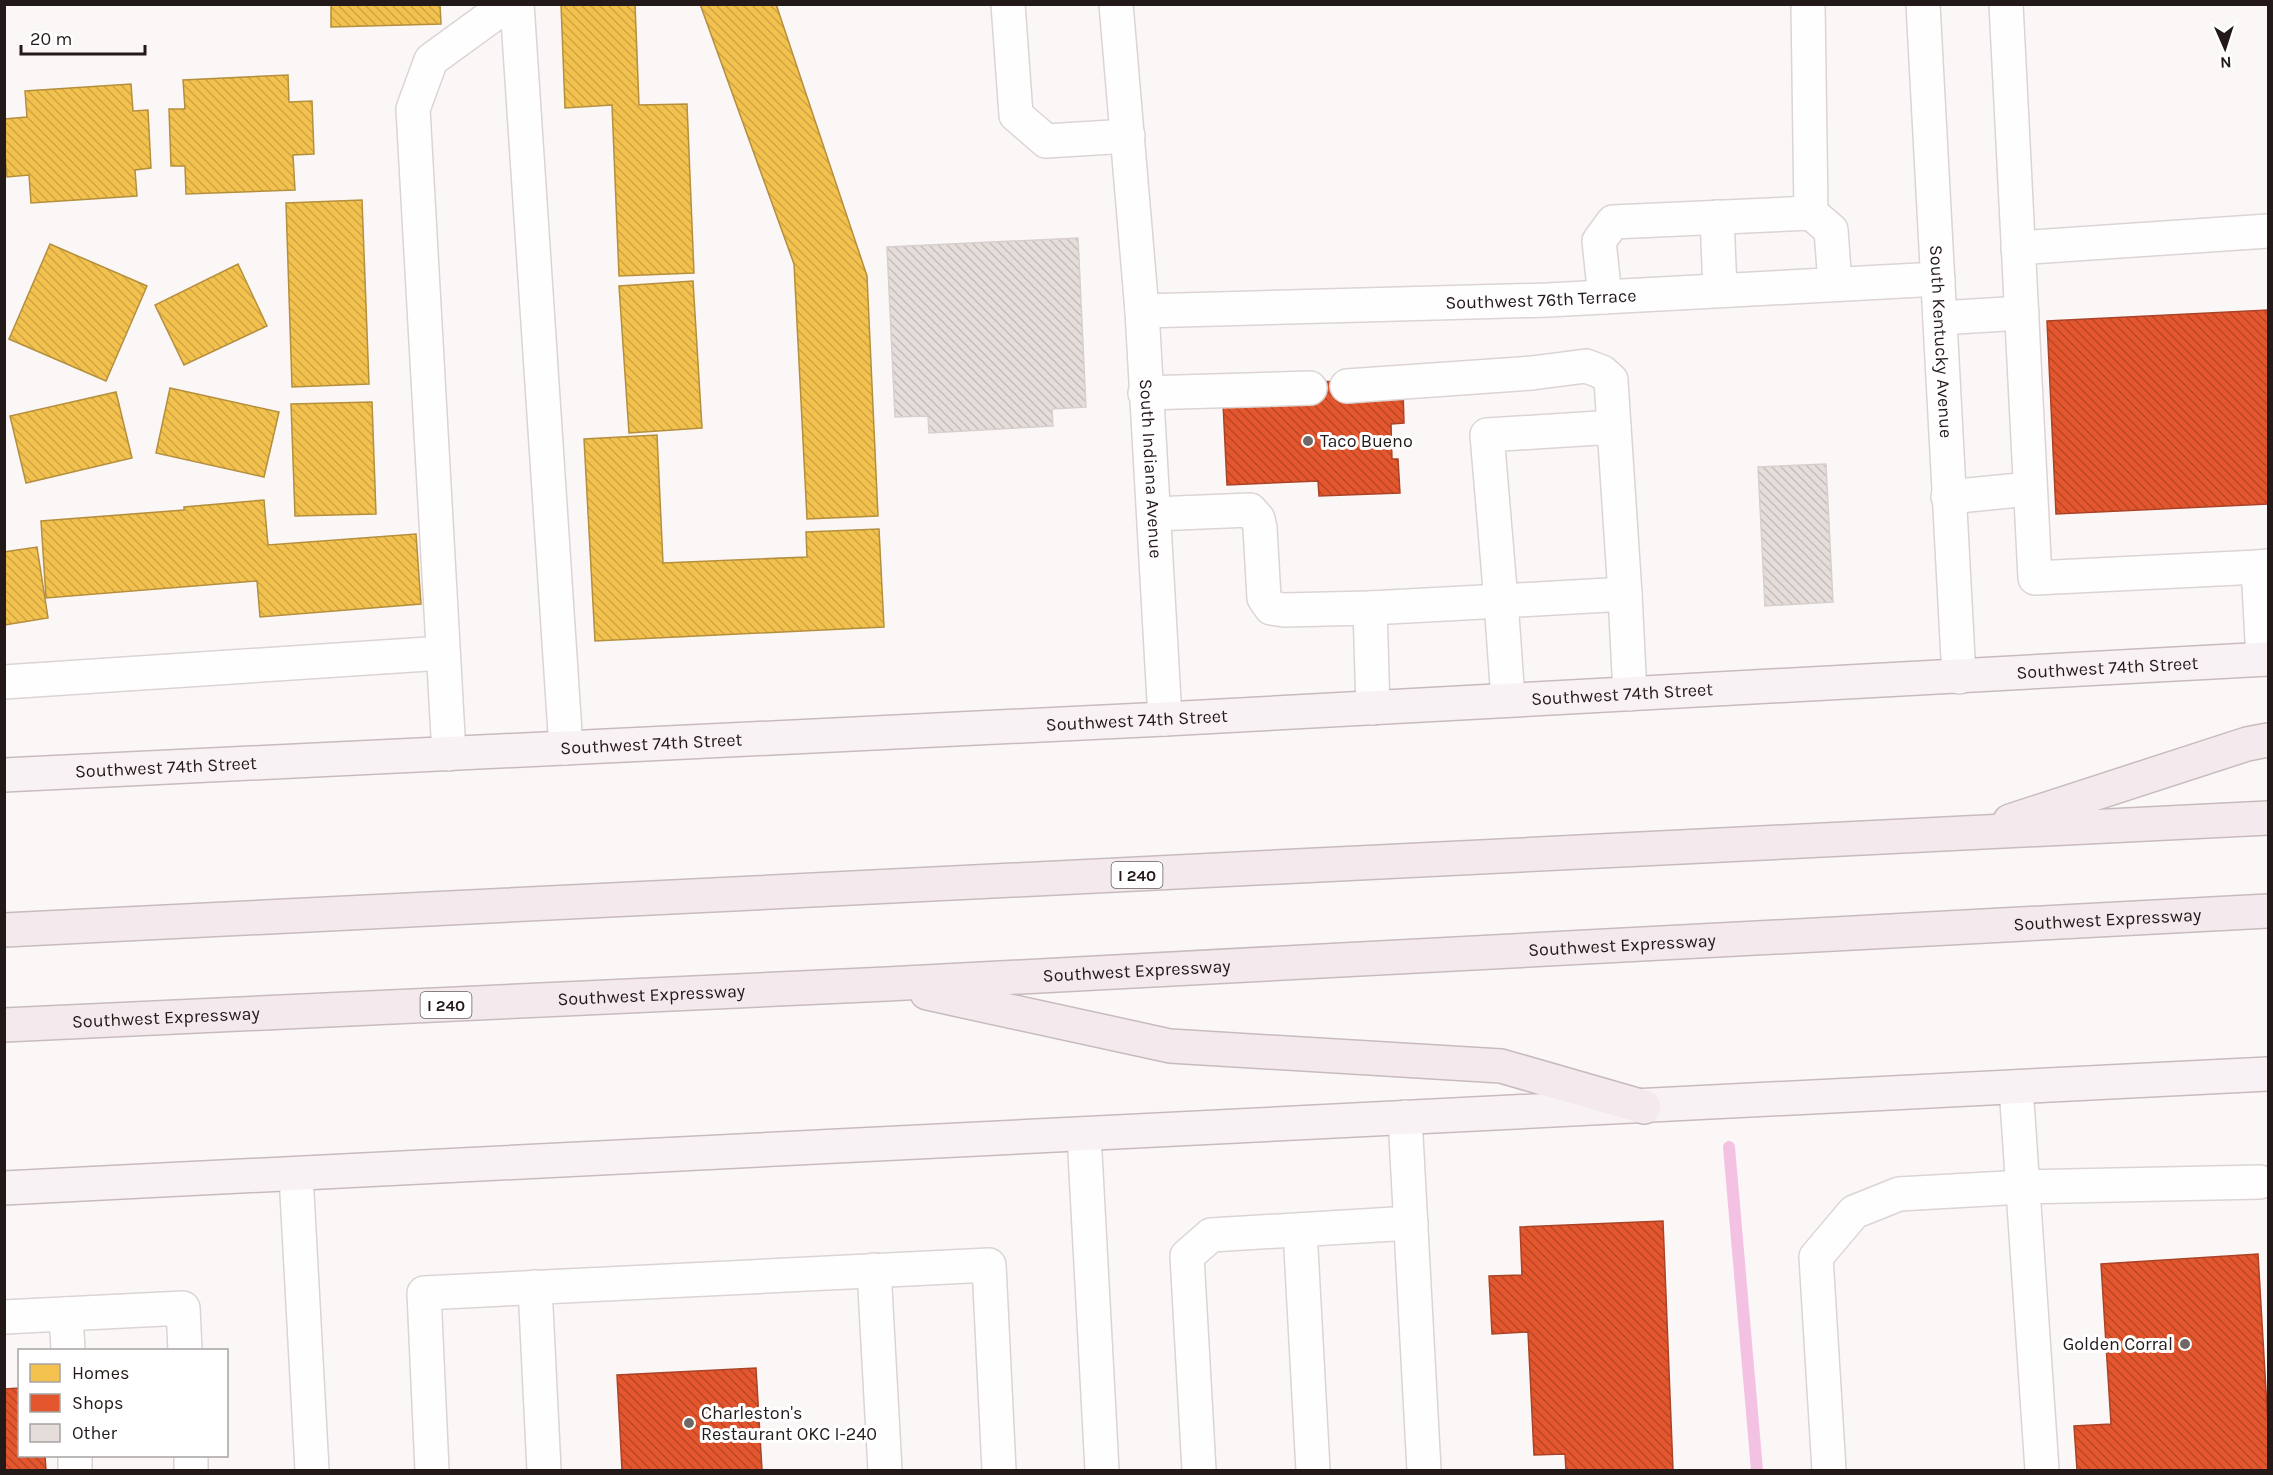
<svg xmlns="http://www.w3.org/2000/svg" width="2273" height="1475" font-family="Karla,sans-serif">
	<defs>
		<pattern id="homes-back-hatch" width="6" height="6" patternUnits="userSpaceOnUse" patternTransform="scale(1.5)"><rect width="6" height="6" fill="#f2c14e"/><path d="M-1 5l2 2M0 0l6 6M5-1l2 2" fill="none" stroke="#cfa544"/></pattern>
		<pattern id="shops-back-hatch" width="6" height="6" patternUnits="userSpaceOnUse" patternTransform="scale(1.5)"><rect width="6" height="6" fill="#e4572e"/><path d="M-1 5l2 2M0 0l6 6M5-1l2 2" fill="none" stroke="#b94726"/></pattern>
		<pattern id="building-back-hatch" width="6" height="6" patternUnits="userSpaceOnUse" patternTransform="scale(1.5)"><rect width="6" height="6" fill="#e5ddda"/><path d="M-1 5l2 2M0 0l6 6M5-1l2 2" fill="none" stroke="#c4bdba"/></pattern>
	</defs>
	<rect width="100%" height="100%" fill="#fcf7f7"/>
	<g fill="url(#homes-back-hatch)" stroke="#b48f3e" stroke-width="1.5">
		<polygon points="331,4 440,4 441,24 331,27"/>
		<polygon points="561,4 635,4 639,105 687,104 694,273 619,276 612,105 565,108"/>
		<polygon points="700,4 776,4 867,276 878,516 807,519 794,264"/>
		<polygon points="288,75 289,102 312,101 314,154 293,155 295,190 186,194 185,166 171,166 169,109 185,109 183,80"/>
		<polygon points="131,84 133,111 148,110 151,168 135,170 137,196 31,203 29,175 7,177 4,147 4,119 27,117 25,91"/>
		<polygon points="362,200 369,384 292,387 286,203"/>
		<polygon points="50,244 147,286 106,381 9,339"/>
		<polygon points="238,264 267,326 184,365 155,305"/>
		<polygon points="693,281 702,428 629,433 619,286"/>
		<polygon points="170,388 279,412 264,477 156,453"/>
		<polygon points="116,392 132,458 26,483 10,416"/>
		<polygon points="372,402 376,514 295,516 291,404"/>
		<polygon points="657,435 663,563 807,557 806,532 879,529 884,627 595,641 584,439"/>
		<polygon points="264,500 268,545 416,534 421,604 260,617 257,581 46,598 41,521 184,510 184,507"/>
		<polygon points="37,547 48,618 4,625 4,552"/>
	</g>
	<g fill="url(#shops-back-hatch)" stroke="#aa4428" stroke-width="1.5">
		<polygon points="2268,310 2268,504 2056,514 2047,321"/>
		<polygon points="1347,381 1403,390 1404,423 1391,424 1392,459 1398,459 1400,493 1319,496 1318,481 1227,485 1223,403 1309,382"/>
		<polygon points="1663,1221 1673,1470 1566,1470 1565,1454 1534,1455 1528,1332 1492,1334 1489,1276 1522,1275 1520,1227"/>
		<polygon points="2258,1254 2268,1425 2268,1470 2077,1470 2074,1426 2111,1424 2101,1264"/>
		<polygon points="756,1368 762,1470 622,1470 617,1375"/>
		<polygon points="20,1388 20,1456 45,1456 46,1470 4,1470 4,1389"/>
	</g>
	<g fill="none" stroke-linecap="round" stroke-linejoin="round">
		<polyline stroke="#f3c2e3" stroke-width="12" points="1729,1147 1757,1470"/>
	</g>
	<g fill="url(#building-back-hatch)" stroke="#d8d0ce" stroke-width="1.5">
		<polygon points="1078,238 1086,407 1052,409 1053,426 929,433 928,416 895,417 887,247"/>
		<polygon points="1826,464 1833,602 1765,606 1758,467"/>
	</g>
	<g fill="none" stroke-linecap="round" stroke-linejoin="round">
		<defs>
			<g id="minor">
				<polyline points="517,4 566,748"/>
				<polyline points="1008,4 1016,115 1046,141 1128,136"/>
				<path id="s1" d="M 1116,4 L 1142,311 L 1165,719"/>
				<polyline points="1808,4 1811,213"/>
				<path id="s2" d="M 1923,4 L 1959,677"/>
				<polyline points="2006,4 2035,578 2258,567"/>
				<polyline points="1717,217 1720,290"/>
				<polyline points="2018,248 2268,231"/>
				<polyline points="1605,297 1599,241 1613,222 1811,213 1831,230 1835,284"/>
				<path id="s3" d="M 1142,311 L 1548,300 L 1938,279"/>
				<polyline points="1940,318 2022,313"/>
				<polyline points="1347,386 1532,373 1586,366 1602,372 1611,380 1614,427"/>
				<polyline points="1145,393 1310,388"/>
				<polyline points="1948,497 2030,489"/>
				<polyline points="1154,514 1250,510 1258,519 1260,528 1264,598 1271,608 1284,610 1370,608"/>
				<polyline points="2263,659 2258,567 2268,566"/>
				<polyline points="4,682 443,653"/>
				<polyline points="1508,700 1501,601 1625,594 1630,694"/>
				<polyline points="1373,708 1370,608 1501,601 1487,435 1614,427 1625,594"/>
				<polyline points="449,754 413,109 431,60 508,4"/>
				<polyline points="2016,1087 2042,1470"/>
				<polyline points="1405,1117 1424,1470"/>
				<polyline points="1084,1134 1102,1470"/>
				<polyline points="296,1175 312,1470"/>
				<polyline points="1300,1230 1313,1470"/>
				<polyline points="874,1270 885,1470"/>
				<polyline points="535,1287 544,1470"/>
				<polyline points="66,1314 68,1350"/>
				<polyline points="4,1317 183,1308 185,1350"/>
				<polyline points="75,1456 75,1470"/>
				<polyline points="191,1456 191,1470"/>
				<polyline points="432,1470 424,1293 989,1265 999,1470"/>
				<polyline points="1199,1470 1187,1256 1211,1235 1411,1223"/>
				<polyline points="1829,1470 1816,1257 1854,1212 1899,1194 2023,1187 2260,1182"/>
			</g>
			<g id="major">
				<path id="s4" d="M 4,775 L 1165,719 L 2268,659"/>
				<polyline points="4,1188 2268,1074"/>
			</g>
			<g id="highway">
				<polyline points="2010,821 2247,744 2268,740"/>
				<polyline points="4,930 2268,818"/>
				<polyline points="927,993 1170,1046 1501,1066 1644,1107"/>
				<path id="s5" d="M 4,1025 L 887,984 L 2268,911"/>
			</g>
		</defs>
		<use href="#minor" stroke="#dcd4d4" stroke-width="36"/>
		<use href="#major" stroke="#c8bbbe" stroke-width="36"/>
		<use href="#highway" stroke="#c8bbbe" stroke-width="36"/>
		<use href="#minor" stroke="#fffefe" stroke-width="33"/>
		<use href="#major" stroke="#f9f2f4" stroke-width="33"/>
		<use href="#highway" stroke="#f4e9ed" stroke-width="33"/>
	</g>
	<g fill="#706767" stroke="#fff" stroke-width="2">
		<circle cx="1308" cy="441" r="6"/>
		<circle cx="2185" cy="1344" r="6"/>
		<circle cx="689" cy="1423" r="6"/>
	</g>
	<g text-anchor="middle" stroke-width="6" stroke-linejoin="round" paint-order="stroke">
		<g fill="#fff" stroke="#665e5e" stroke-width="1.5">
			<rect x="1111.5" y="862" width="51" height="26" rx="4.5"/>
			<rect x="420.5" y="992" width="51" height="26" rx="4.5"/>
		</g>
		<g font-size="16" font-weight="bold" fill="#241919">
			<text x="1137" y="881">I 240</text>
			<text x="446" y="1011">I 240</text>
		</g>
		<g font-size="18" fill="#241919" stroke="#fff">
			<text dy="6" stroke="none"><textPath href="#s3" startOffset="399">Southwest 76th Terrace</textPath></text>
			<text dy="6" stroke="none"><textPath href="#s2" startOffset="338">South Kentucky Avenue</textPath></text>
			<text dy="6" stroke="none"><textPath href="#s1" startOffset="466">South Indiana Avenue</textPath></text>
			<text dy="6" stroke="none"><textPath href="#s4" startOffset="2106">Southwest 74th Street</textPath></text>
			<text dy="6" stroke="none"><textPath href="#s4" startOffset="1620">Southwest 74th Street</textPath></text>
			<text dy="6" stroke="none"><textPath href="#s4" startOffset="1134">Southwest 74th Street</textPath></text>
			<text dy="6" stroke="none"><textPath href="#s4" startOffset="648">Southwest 74th Street</textPath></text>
			<text dy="6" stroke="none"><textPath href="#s4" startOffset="162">Southwest 74th Street</textPath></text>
			<text dy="6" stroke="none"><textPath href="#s5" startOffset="2106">Southwest Expressway</textPath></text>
			<text dy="6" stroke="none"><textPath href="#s5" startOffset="1620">Southwest Expressway</textPath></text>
			<text dy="6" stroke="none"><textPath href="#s5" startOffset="1134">Southwest Expressway</textPath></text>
			<text dy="6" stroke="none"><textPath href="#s5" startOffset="648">Southwest Expressway</textPath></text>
			<text dy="6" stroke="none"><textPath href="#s5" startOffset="162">Southwest Expressway</textPath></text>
		</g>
		<g font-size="18" fill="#241919" stroke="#fff" text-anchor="start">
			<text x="1320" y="447">Taco Bueno</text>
			<text x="2173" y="1350" text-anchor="end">Golden Corral</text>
			<text x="701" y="1419">Charleston's<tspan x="701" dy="21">Restaurant OKC I-240</tspan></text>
		</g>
	</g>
	<rect width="2273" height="1475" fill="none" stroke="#241919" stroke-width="12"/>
	<rect x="18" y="1349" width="210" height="108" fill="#ffffff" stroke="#a7a3a3" stroke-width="1.5"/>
	<rect x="30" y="1364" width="30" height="18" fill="#f2c14e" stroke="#a7a3a3" stroke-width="1.5"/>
	<text x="72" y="1379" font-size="18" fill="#241919">Homes</text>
	<rect x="30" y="1394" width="30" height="18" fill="#e4572e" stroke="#a7a3a3" stroke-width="1.5"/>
	<text x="72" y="1409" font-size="18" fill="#241919">Shops</text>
	<rect x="30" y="1424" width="30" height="18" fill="#e5ddda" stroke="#a7a3a3" stroke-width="1.5"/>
	<text x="72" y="1439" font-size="18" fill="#241919">Other</text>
	<g transform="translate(2225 48) rotate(177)" stroke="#ffffff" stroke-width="4.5" paint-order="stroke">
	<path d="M0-4.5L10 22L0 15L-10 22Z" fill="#241919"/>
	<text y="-9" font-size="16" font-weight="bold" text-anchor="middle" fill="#241919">N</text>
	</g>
	<path d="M21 45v9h124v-9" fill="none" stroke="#241919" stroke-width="3"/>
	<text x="30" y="45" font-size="18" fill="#241919" stroke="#ffffff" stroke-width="4.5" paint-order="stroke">20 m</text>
</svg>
